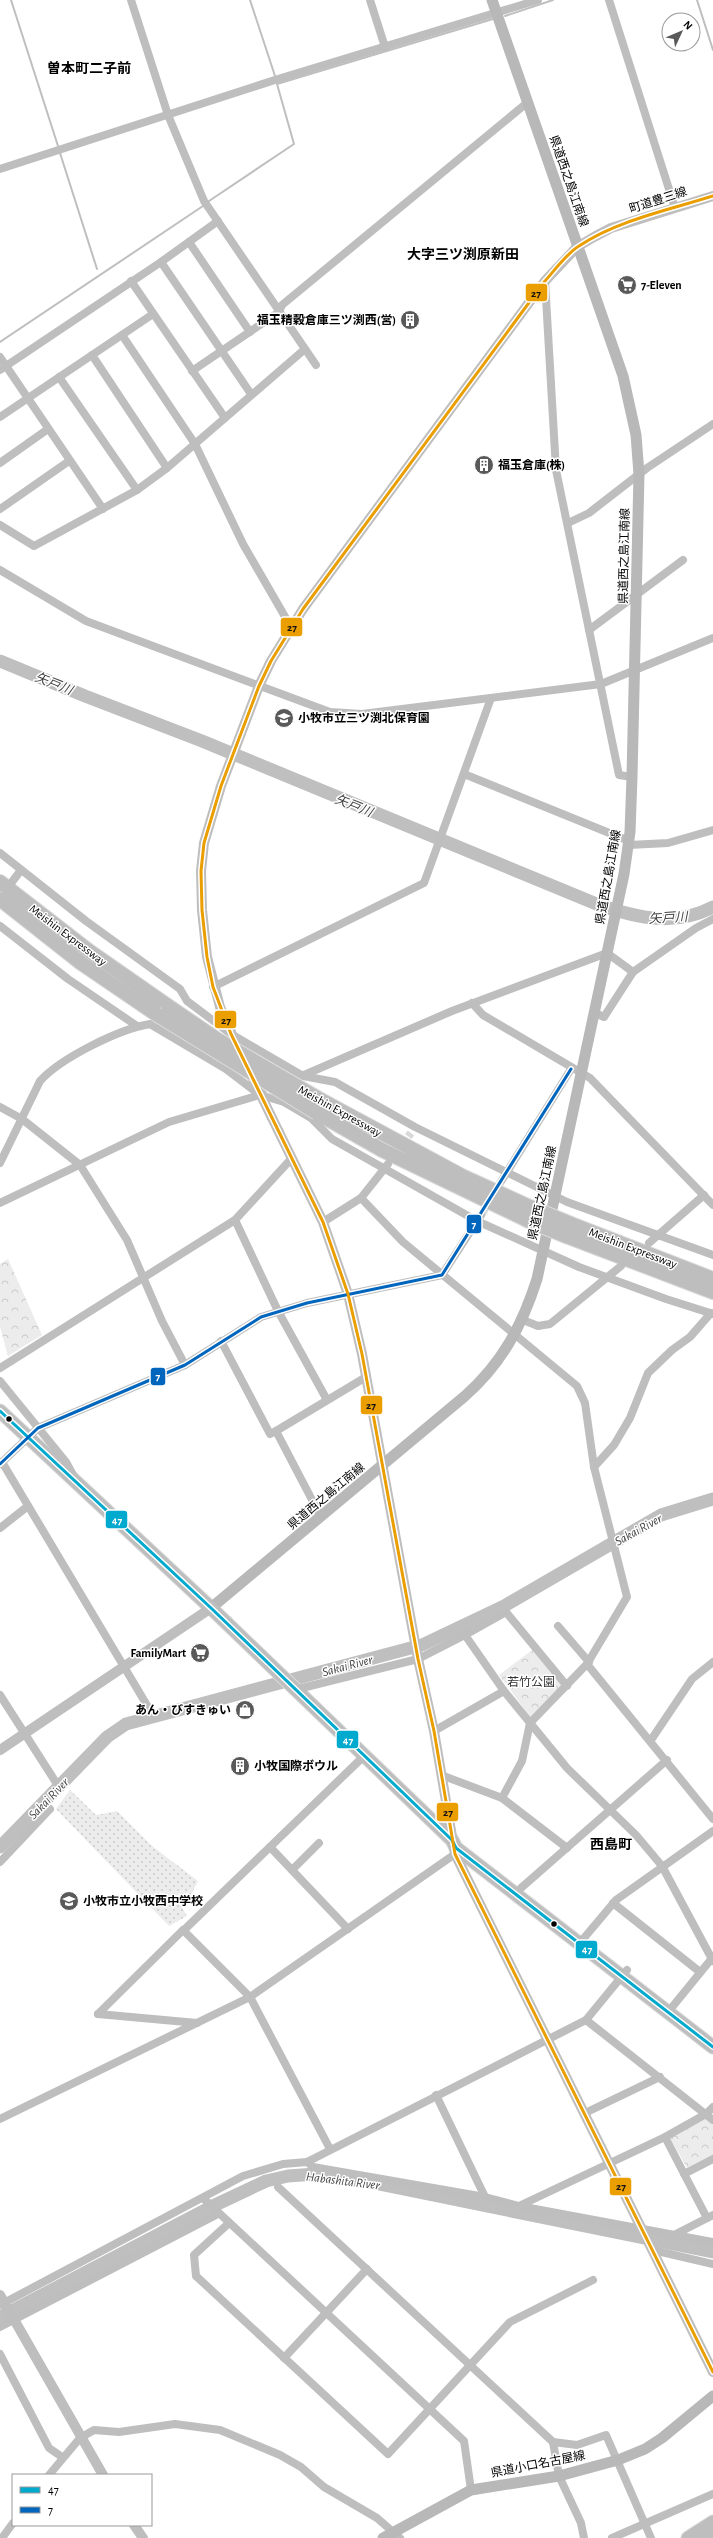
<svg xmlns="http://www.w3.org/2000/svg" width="713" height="2538" font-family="'Alegreya Sans','Noto Sans JP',sans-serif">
	<defs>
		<pattern id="grass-dots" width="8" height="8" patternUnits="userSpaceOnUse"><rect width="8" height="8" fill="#ececec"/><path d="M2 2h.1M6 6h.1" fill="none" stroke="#c9c9c9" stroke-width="1.8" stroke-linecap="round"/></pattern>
		<pattern id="forest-crowns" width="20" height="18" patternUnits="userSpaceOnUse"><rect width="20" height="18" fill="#ececec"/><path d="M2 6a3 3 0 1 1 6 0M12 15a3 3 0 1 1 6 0" fill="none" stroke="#c9c9c9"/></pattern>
	</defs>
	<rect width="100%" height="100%" fill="#fff"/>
	<polygon fill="url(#grass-dots)" points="70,1790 96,1815 117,1811 152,1846 198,1881 192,1893 180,1904 187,1916 169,1926 56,1809"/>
	<g fill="url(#forest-crowns)">
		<polygon points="8,1259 42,1335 8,1356 0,1327 0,1264"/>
		<polygon points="532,1650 563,1686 531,1718 499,1675"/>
		<polygon points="705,2119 713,2125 713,2155 687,2168 670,2138"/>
	</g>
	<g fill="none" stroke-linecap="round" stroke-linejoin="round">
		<g stroke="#bfbfbf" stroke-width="2">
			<polyline points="11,0 58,146"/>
			<polyline points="250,0 275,76"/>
			<polyline points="697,0 713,50"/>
			<polyline points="505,16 553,0"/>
			<polyline points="60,153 97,269"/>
			<polyline points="209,201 294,144 277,84 493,19"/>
			<polyline points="0,342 203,206"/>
		</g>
		<g stroke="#bfbfbf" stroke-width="13">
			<path d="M 0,661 L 85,696 L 202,741 L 599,905 C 638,918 675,927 713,907"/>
			<polyline points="0,1847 107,1737 126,1724 422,1645 504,1606 661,1515 713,1499"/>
			<polyline points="0,2317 213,2206 266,2181 288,2176 316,2174 374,2183 713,2252"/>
		</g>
		<g stroke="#d9d9d9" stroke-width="8" stroke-dasharray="8 4" stroke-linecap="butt">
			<polyline points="401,1146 411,1133"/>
			<polyline points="481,1215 502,1180"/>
		</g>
		<defs>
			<g id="trunk">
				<polyline points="0,1411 211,1608 452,1840 456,1848 713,2047"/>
				<polyline points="688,2538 713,2522"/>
			</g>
			<g id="motorway">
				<polyline points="0,882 89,951 168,1006"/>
				<polyline points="0,899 81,963 156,1014"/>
				<polyline points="319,1099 462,1176 530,1207"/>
				<polyline points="317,1113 382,1150 527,1220"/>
				<polyline points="571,1224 713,1279"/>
				<polyline points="566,1236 713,1292"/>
				<polyline points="703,2538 713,2532"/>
			</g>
		</defs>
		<use href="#trunk" stroke="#dbdbdb" stroke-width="15"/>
		<use href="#motorway" stroke="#dbdbdb" stroke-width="16"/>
		<g stroke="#bebebe" stroke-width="8">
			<polyline points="131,0 168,115 204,201 316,365"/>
			<polyline points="370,0 385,47"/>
			<polyline points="609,0 675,208"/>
			<polyline points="0,169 278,79 538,0"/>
			<polyline points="189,242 250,332"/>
			<polyline points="161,262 251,394"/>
			<polyline points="131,281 225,418"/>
			<polyline points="545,281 556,470 619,775 632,777"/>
			<polyline points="122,335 195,444 243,544 291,627"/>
			<polyline points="92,355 167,468"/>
			<polyline points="0,357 103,509"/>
			<polyline points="0,370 161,262 218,221"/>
			<polyline points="192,371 279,312 282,305 528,102"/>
			<polyline points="59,377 137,490"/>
			<polyline points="0,417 153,314"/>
			<polyline points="0,463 48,429"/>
			<polyline points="0,509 69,461"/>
			<polyline points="568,523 589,513 647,468 713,424"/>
			<polyline points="0,525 34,546 137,490 167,468 305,349"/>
			<polyline points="0,570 86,621 330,712 362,714 601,684 713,638"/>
			<polyline points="589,630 683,560"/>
			<polyline points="464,774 629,841"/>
			<polyline points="629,845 668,843 713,830"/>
			<polyline points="0,853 86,921 180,989 187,1001 231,1034 303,1076 335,1082 415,1127 567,1202 713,1255"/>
			<polyline points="12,882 21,870"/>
			<polyline points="0,926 68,979 137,1026"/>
			<polyline points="213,987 424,883 491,698"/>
			<polyline points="472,1003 483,1015 590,1078 713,1205"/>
			<polyline points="595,1013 604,1017 633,972 696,928 713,919"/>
			<polyline points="304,1075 452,1011 607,953 633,972"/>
			<polyline points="0,1107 22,1119 80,1165 127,1240 162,1321 185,1365"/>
			<path d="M 0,1163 L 40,1081 C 61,1058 119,1029 150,1024 L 226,1069 L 260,1095 L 284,1102 L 311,1118 L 332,1139 L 477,1221 L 579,1267 L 666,1299 L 713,1314"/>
			<polyline points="502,1180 571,1069"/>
			<polyline points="361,1198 403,1242 577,1386 585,1403 594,1467 627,1597 587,1664 530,1723 522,1761 502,1798"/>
			<polyline points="0,1203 169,1122 263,1094"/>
			<polyline points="235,1220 278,1311 327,1400"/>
			<polyline points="323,1222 361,1198 388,1164"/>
			<polyline points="649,1243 704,1195"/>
			<polyline points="523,1320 538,1326 550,1324 621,1266"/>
			<polyline points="221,1341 270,1434 276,1431 321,1517"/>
			<polyline points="0,1368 235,1220 292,1158"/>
			<polyline points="0,1381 66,1462 73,1475"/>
			<polyline points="276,1431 366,1377"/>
			<polyline points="2,1462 151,1712"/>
			<polyline points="0,1464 38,1428 185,1365 261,1317 307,1303 442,1275 481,1215"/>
			<polyline points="594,1467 614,1445 630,1418 648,1373 672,1350 690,1337 711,1313"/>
			<polyline points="0,1528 28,1506"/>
			<polyline points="558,1626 589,1662"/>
			<polyline points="465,1635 506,1612 567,1686"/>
			<polyline points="587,1664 713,1819"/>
			<polyline points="294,1690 418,1659 465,1635 504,1691 567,1768 636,1835 662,1866 713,1961"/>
			<polyline points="0,1695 55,1781"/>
			<polyline points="434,1731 504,1691"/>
			<polyline points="651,1740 692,1679 713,1662"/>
			<polyline points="441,1775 502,1798 567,1848"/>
			<polyline points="270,1847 348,1929"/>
			<polyline points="0,1862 50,1809"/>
			<polyline points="292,1870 319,1843"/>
			<polyline points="521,1888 667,1760"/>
			<polyline points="613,1903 700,1972"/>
			<polyline points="183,1931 364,1756"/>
			<polyline points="584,1938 616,1900 713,1831"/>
			<polyline points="673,2006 713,1957"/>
			<polyline points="98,2014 183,1930 250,1997 330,2149"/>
			<polyline points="98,2014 197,2023"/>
			<polyline points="586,2020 713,2120"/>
			<polyline points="436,2095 485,2197"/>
			<polyline points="585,2113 660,2077"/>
			<polyline points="0,2119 250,1997 455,1854"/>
			<polyline points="665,2137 707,2218"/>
			<polyline points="307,2162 313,2167 485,2197 519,2206 665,2137 706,2114 713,2107"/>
			<polyline points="684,2174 713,2159"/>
			<polyline points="278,2187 553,2442 559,2476 581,2523 584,2538"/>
			<polyline points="204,2199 464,2441 471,2490"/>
			<polyline points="519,2206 713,2242"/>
			<polyline points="229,2223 194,2255 196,2276 388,2454 510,2322 593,2280"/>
			<polyline points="674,2235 713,2215"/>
			<polyline points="653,2250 713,2264"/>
			<polyline points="0,2305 243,2176 283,2164 307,2162 586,2020 627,1970"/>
			<polyline points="0,2327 218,2214"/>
			<polyline points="0,2354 49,2448 62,2457"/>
			<polyline points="284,2358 367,2269"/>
			<polyline points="553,2442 577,2445 606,2435 651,2538"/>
			<polyline points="49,2475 80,2438 94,2430 119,2432 175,2424 220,2430 280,2455 301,2467 324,2487 377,2518 400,2538"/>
			<polyline points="2,2538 13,2523"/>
			<polyline points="612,2538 713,2494"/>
		</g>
		<g stroke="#bebebe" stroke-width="10">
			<polyline points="240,1053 220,1007 207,957 202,910 201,871 204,843 221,786 259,686 271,661 303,609 545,281 577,247 594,237 611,228 713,196"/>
			<polyline points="249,1071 323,1222 348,1294 362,1354 418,1659 434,1731 455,1854 713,2372"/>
			<polyline points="0,1750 211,1608"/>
			<polyline points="0,2295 103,2475"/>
			<polyline points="134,2525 143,2538"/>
		</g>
		<g stroke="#b8b8b8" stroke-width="11">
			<path d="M 211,1608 L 465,1396 C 502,1363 522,1326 537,1279 L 624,874 L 630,832 L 632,777 L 639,474 L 636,435 L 623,376 L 492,0"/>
			<polyline points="383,2538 471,2490 559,2476 618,2460 645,2449 662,2438 713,2396"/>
		</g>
		<use href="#trunk" stroke="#bebebe" stroke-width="13"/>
		<use href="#motorway" stroke="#bebebe" stroke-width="14"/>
		<defs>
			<g id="motorway-bridge">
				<polyline points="168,1006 218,1040 319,1099"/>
				<polyline points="156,1014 317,1113"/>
				<polyline points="530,1207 571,1224"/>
				<polyline points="527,1220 566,1236"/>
			</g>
		</defs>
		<use href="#motorway-bridge" stroke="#dbdbdb" stroke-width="16" stroke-linecap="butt"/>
		<use href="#motorway-bridge" stroke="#bebebe" stroke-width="14"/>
		<defs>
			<polyline id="bus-1" points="0,1411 211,1608 452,1840 456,1848 713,2047"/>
			<polyline id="bus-2" points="0,1464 38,1428 185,1365 261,1317 307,1303 442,1275 571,1069"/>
			<path id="bus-3" d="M 713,196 C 669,210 618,220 579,246 C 566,254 555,270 545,281 L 303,609 L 271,661 L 259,686 L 221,786 L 204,843 L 201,871 L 202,910 L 207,957 L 213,987 L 231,1034 L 323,1222 L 348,1294 L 362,1354 L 418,1659 L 434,1731 L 455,1854 L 713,2372"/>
		</defs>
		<use href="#bus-1" stroke="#fff" stroke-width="6"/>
		<use href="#bus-2" stroke="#fff" stroke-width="6"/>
		<use href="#bus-3" stroke="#fff" stroke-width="6"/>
		<use href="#bus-1" stroke="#00a9ce" stroke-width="3"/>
		<use href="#bus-2" stroke="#0065bd" stroke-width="3"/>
		<use href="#bus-3" stroke="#eb9e00" stroke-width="3"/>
	</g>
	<defs>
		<symbol id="supermarket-disc" viewBox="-11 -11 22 22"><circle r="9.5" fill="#595959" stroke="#fff"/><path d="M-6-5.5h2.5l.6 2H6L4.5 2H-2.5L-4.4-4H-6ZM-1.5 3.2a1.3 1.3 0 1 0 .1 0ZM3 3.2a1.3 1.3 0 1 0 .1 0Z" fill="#fff"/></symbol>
		<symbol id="building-disc" viewBox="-11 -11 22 22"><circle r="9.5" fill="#595959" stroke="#fff"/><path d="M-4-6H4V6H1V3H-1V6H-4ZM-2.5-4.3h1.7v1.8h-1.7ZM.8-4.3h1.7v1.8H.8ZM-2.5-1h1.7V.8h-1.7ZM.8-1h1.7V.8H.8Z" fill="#fff"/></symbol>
		<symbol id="school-disc" viewBox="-11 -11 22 22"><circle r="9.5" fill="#595959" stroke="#fff"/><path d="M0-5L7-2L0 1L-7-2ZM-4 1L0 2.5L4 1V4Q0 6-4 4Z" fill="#fff"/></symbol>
		<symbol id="shop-disc" viewBox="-11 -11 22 22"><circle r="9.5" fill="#595959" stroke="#fff"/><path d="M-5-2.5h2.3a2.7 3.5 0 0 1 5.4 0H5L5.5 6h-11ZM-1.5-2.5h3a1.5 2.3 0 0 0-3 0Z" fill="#fff"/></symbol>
	</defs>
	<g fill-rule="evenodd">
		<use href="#supermarket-disc" x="616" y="274" width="22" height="22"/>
		<use href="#building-disc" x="399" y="309" width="22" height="22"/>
		<use href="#building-disc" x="473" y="454" width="22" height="22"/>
		<use href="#school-disc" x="273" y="707" width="22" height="22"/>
		<use href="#supermarket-disc" x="189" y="1642" width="22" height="22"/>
		<use href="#shop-disc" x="234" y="1699" width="22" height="22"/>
		<use href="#building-disc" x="229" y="1755" width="22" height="22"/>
		<use href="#school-disc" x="58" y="1890" width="22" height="22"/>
	</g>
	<g fill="#000" stroke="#fff" stroke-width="1.5">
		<circle cx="9" cy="1419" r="3.5"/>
		<circle cx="554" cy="1924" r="3.5"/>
	</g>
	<g text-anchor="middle" stroke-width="3" stroke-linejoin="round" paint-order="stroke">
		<g font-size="12" fill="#000" stroke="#fff">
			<text transform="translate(569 181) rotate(71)" y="4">県道西之島江南線</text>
			<text transform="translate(658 200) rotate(-18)" y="4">町道豊三線</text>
			<text transform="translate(624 556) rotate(-89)" y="4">県道西之島江南線</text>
			<text transform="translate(608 877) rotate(-80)" y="4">県道西之島江南線</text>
			<text transform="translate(68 935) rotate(37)" y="4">Meishin Expressway</text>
			<text transform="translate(340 1111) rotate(29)" y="4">Meishin Expressway</text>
			<text transform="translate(542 1193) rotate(-78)" y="4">県道西之島江南線</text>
			<text transform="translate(633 1248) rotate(21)" y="4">Meishin Expressway</text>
			<text transform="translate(326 1496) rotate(-40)" y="4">県道西之島江南線</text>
			<text transform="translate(538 2464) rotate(-11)" y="4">県道小口名古屋線</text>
		</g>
		<g font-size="12" font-weight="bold" fill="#000" stroke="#fff" text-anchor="start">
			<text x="641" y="289">7-Eleven</text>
			<text x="396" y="324" text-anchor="end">福玉精穀倉庫三ツ渕西(営)</text>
			<text x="498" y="469">福玉倉庫(株)</text>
			<text x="298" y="722">小牧市立三ツ渕北保育園</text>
			<text x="186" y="1657" text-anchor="end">FamilyMart</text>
			<text x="231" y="1714" text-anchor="end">あん・びすきゅい</text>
			<text x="254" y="1770">小牧国際ボウル</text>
			<text x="83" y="1905">小牧市立小牧西中学校</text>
		</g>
		<g font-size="12" fill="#333" stroke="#fff">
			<text x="531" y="1686">若竹公園</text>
		</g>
		<g font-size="13" font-style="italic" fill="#444" stroke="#fff">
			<text transform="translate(54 683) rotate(22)" y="5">矢戸川</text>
			<text transform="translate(354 805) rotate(22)" y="5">矢戸川</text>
			<text transform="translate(668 917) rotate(-3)" y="5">矢戸川</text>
			<text transform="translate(638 1529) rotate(-29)" y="5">Sakai River</text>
			<text transform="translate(347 1665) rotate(-15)" y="5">Sakai River</text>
			<text transform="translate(48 1798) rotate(-46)" y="5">Sakai River</text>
			<text transform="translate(343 2180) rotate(7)" y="5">Habashita River</text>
		</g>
		<g font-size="14" font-weight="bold" fill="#000" stroke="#fff">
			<text x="89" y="73">曽本町二子前</text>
			<text x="463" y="259">大字三ツ渕原新田</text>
			<text x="611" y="1849">西島町</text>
		</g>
	</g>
	<g stroke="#fff" stroke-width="1.5">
		<rect x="525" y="283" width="23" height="19" rx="4" fill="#eb9e00"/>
		<rect x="280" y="617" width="23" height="20" rx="4" fill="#eb9e00"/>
		<rect x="214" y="1010" width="23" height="19" rx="4" fill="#eb9e00"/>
		<rect x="466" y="1214" width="16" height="20" rx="4" fill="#0065bd"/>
		<rect x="150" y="1367" width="16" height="19" rx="4" fill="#0065bd"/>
		<rect x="360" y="1395" width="23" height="20" rx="4" fill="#eb9e00"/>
		<rect x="105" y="1510" width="23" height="19" rx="4" fill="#00a9ce"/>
		<rect x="336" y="1730" width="23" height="19" rx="4" fill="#00a9ce"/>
		<rect x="436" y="1802" width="23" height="20" rx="4" fill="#eb9e00"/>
		<rect x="575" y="1940" width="23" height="19" rx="4" fill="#00a9ce"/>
		<rect x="609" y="2177" width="23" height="19" rx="4" fill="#eb9e00"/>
	</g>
	<g font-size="11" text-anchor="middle" font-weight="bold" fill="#fff">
		<text x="474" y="1228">7</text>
		<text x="158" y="1380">7</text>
		<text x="117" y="1524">47</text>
		<text x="348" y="1744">47</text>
		<text x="587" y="1953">47</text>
	</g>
	<g font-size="11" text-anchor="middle" font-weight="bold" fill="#111">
		<text x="536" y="297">27</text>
		<text x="292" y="631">27</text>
		<text x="226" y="1024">27</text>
		<text x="371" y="1409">27</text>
		<text x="448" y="1816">27</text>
		<text x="621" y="2190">27</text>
	</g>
	<rect x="12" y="2474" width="140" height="52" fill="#ffffff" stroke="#999999"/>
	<rect x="20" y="2487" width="20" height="6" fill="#00a9ce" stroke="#999999"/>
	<text x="48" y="2494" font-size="12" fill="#000000">47</text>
	<rect x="20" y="2507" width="20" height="6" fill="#0065bd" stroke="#999999"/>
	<text x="48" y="2514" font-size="12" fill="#000000">7</text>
	<g transform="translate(681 32) rotate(46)"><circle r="19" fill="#ffffff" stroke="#999999"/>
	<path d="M0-3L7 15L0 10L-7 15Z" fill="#595959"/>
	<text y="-6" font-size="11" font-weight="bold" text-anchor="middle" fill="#000000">N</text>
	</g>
</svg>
